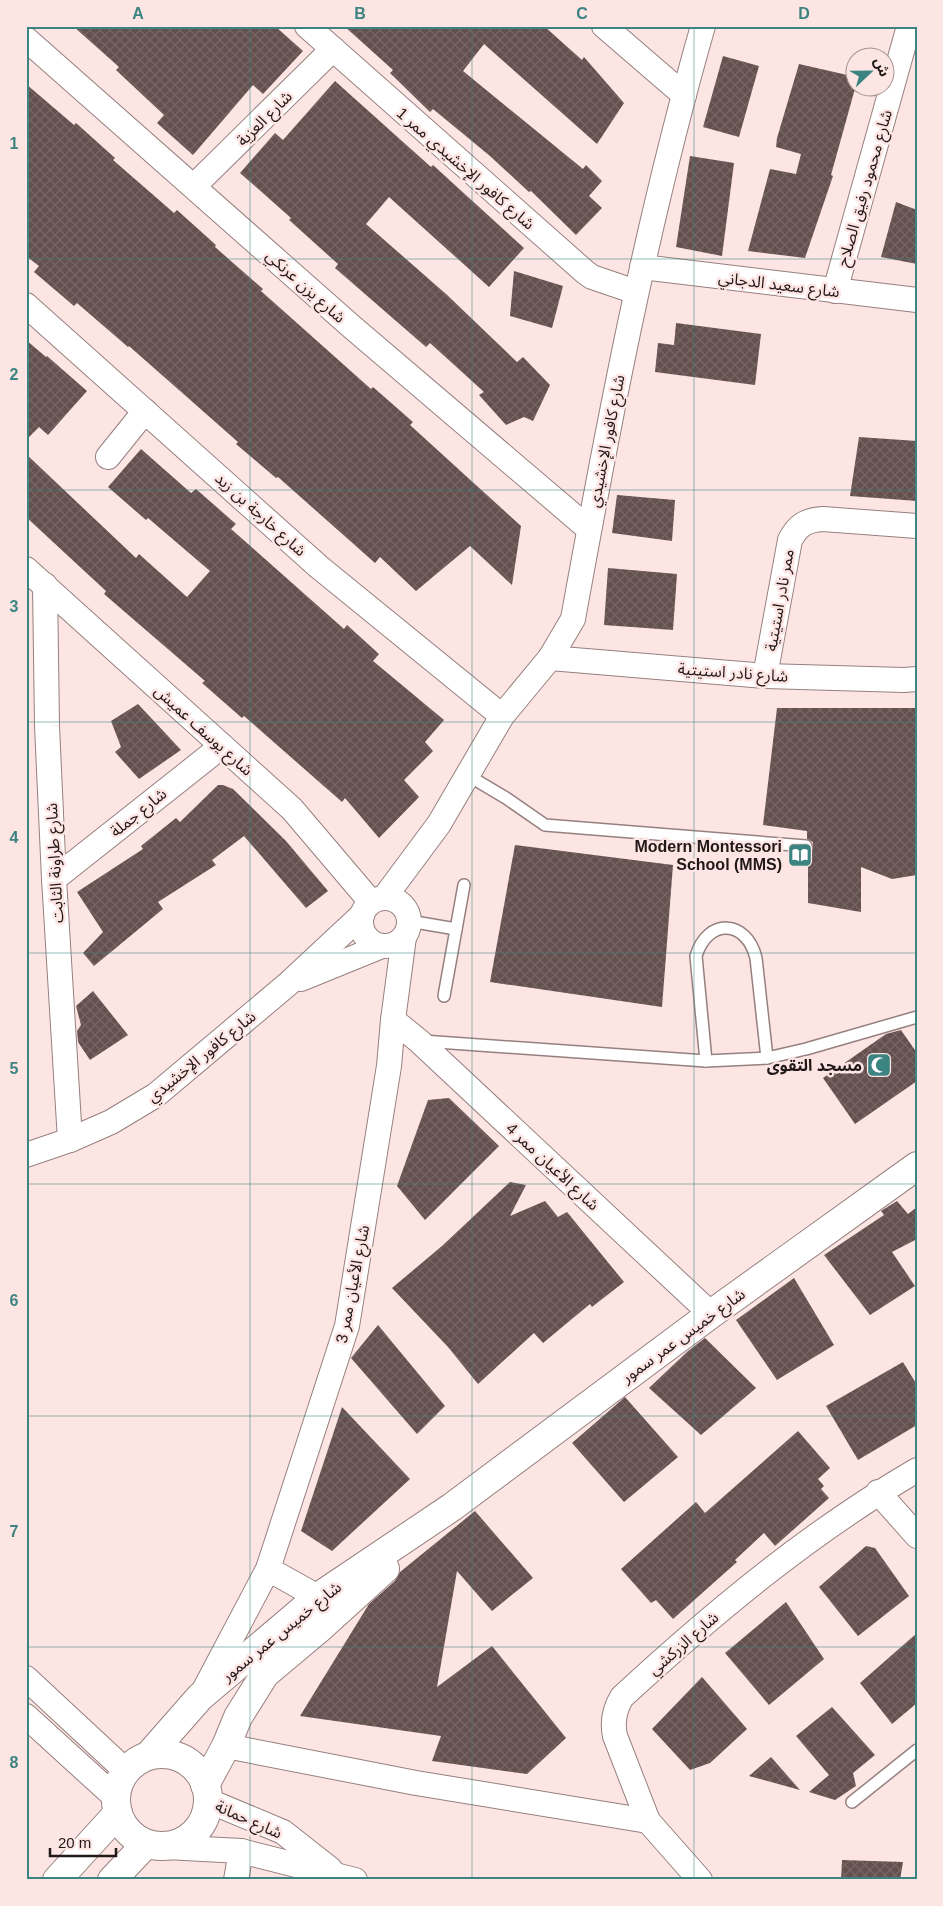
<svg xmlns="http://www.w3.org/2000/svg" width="943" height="1906" font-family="Arial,'Noto Sans Arabic',sans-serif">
	<defs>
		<pattern id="building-cross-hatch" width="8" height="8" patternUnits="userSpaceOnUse" patternTransform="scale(1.25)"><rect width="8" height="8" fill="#64504f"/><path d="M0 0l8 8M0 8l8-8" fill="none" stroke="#766564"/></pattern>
	</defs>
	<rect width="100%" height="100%" fill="#fde5e3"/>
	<g fill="url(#building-cross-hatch)">
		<polygon points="73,26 275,26 303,51 263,94 253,85 193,155 157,123 164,115 116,70 119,67"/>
		<polygon points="344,26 544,26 582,60 584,57 624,103 597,144 484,44 463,71 583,169 586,165 602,181 589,196 602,208 576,235 531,191 529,192 490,156 433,109 430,112 390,73 393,70"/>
		<polygon points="723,56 759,66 739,137 703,127"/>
		<polygon points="799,64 856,77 856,85 831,175 833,176 805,258 748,251 770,169 796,174 801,154 776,147 777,138"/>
		<polygon points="335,81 431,167 433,165 524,248 489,287 389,197 366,224 446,294 517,362 523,357 550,385 533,421 524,417 506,425 479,395 484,392 430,343 426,347 335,268 338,264 289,220 291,218 240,173 275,133 283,140"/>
		<polygon points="26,84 74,125 76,123 115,158 113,160 174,213 177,210 216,245 215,247 263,289 261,291 371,389 373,387 413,422 410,425 521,526 512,585 470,546 416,591 380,557 375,563 278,477 276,478 236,444 238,442 129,346 128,347 77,303 74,306 34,272 39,266 26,256"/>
		<polygon points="690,156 734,163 722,256 676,247"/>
		<polygon points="896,202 917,210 917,264 881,257"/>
		<polygon points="514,271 563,286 552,328 510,316"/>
		<polygon points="676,323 761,334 755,385 655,372 658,343 674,345"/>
		<polygon points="26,340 46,357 47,356 87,391 48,435 39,427 26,440"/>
		<polygon points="859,437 917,441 917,501 850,496"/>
		<polygon points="141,449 191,493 196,489 236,524 231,529 344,629 347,625 379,654 373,661 444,720 425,742 433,751 404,780 419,797 379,838 345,798 342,802 244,716 242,718 202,683 205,681 104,594 106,591 26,517 26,454 136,558 139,554 187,597 210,571 148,518 146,520 108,487"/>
		<polygon points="617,495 675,500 672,541 612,533"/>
		<polygon points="608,568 677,574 673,630 604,625"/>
		<polygon points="138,704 181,750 139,779 115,752 121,747 111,721"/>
		<polygon points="777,708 917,708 917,875 892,879 861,867 861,912 808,903 808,853 812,851 813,846 813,842 807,839 807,831 763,825"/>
		<polygon points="218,785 223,785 233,789 286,841 328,891 306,908 244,836 212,860 216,865 158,902 163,909 94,966 83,953 103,932 77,892 143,849 141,846 176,818 180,822"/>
		<polygon points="515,845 673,865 662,1007 490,982"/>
		<polygon points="93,991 128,1035 90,1060 78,1042 77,1031 81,1025 76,1006"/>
		<polygon points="901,1030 917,1053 917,1081 855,1124 823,1078 886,1034"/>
		<polygon points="449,1098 499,1146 425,1220 397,1186 428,1100"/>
		<polygon points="510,1182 526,1185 510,1216 545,1201 558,1217 567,1212 624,1282 592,1307 590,1304 543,1343 534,1333 478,1384 448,1347 392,1288 442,1246"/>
		<polygon points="897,1201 908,1214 917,1207 917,1239 892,1252 915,1286 870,1315 824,1255 884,1215 881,1211"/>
		<polygon points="794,1278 834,1345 777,1380 736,1320"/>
		<polygon points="378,1325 445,1406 417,1434 351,1358"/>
		<polygon points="705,1338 756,1388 701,1435 649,1388 688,1351"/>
		<polygon points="903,1362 917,1385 917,1425 858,1460 826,1406"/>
		<polygon points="625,1397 678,1457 624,1502 572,1443"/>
		<polygon points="342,1407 410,1479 332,1551 301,1531"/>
		<polygon points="798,1431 830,1468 818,1479 824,1486 821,1489 829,1498 775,1546 764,1533 735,1560 737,1562 673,1619 656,1600 651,1603 621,1569 696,1502 705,1513"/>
		<polygon points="475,1511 533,1578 492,1611 457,1571 437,1687 492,1646 566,1738 527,1774 432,1761 441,1736 300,1716 369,1604 395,1581 400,1572"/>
		<polygon points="866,1546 875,1548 909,1596 858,1636 819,1587"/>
		<polygon points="786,1602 824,1659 769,1705 725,1653"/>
		<polygon points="917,1633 917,1703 892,1724 860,1683"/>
		<polygon points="702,1677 747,1729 710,1763 690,1770 652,1729"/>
		<polygon points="832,1707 875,1755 853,1773 856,1786 835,1800 809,1792 829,1775 796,1736"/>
		<polygon points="771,1757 800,1790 749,1776"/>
		<polygon points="842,1860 903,1862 900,1880 841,1880"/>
	</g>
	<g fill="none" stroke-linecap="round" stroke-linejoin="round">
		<defs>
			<g id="service">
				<polyline points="469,776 506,798 545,825 806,846"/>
				<polyline points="409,921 456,929"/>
				<polyline points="444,996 464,885"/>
				<polyline points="423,1041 706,1061 767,1058 806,1049 917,1017"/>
				<path d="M 706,1061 L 696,956 C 708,917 747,920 756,958 L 767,1058"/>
				<polyline points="852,1802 917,1750"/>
			</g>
			<g id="minor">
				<polyline points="307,26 585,272 592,277 636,292"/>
				<polyline points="604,26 684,95"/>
				<polyline points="26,39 352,327 589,529"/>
				<polyline points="194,186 333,49"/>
				<polyline points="642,267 917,300"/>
				<polyline points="835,291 909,26"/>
				<polyline points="26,305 319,567 502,716"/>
				<polyline points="108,457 145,411"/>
				<polyline points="26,569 292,809 371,902"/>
				<polyline points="45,585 47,726 54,879 70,1140"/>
				<polyline points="550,658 765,676 904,680 917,679"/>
				<path d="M 765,676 L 790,540 C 798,525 806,520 823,519 L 917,526"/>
				<polyline points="54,879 222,746"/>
				<circle cx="385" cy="922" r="24"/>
				<path d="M 384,898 L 439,824 L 502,716 L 550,658 L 573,619 C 609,420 647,221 703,26"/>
				<polyline points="301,979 382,946"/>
				<polyline points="393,1020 419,1041 711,1314"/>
				<polyline points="26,1155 70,1140 111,1122 156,1095 288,984 362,915"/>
				<polyline points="878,1492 917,1536"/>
				<polyline points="268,1569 318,1597"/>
				<polyline points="26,1678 126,1771"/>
				<polyline points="203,1692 268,1569 347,1326 389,1066 393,1020 404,937"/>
				<polyline points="26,1716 116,1798"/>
				<polyline points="226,1746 416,1783 648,1821"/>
				<polyline points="209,1801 283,1832 330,1869"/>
				<polyline points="166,1847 241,1851 355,1880"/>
				<polyline points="236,1880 241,1851"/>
				<path d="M 700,1880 L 648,1821 L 615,1736 C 612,1722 614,1710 622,1697 C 713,1613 809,1533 917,1470"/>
			</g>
			<g id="tertiary">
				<circle cx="162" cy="1800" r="46"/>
				<polyline points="150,1754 200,1697 318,1597 452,1507 711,1314 917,1166"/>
				<polyline points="205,1785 226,1746 238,1717 265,1674 321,1627 385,1569"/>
				<polyline points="57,1880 118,1813"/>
				<polyline points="112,1880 146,1844"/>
			</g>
		</defs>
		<use href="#service" stroke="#96807f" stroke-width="14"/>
		<use href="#minor" stroke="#96807f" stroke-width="26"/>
		<use href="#tertiary" stroke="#96807f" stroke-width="30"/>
		<use href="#service" stroke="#fff" stroke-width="11"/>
		<use href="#minor" stroke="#fff" stroke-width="24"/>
		<use href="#tertiary" stroke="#fff" stroke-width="28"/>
	</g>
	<path fill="none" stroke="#3c8481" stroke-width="1" stroke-opacity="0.55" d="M 250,26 L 250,1880M 472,26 L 472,1880M 694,26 L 694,1880M 26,259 L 917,259M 26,490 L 917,490M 26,722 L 917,722M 26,953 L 917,953M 26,1184 L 917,1184M 26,1416 L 917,1416M 26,1647 L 917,1647"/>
	<defs>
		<symbol id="library-square" viewBox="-11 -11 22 22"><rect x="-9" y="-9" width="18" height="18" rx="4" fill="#3c8481" stroke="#fde5e3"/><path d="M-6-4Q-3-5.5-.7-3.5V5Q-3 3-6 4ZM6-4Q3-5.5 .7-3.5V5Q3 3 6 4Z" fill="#fff"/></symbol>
		<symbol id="mosque-square" viewBox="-11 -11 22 22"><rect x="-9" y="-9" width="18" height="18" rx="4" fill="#3c8481" stroke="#fde5e3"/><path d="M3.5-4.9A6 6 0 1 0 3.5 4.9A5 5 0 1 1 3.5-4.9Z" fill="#fff"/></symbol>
	</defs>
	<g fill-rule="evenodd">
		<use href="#library-square" x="786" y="841" width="28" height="28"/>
		<use href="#mosque-square" x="865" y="1051" width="28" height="28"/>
	</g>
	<g text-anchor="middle" stroke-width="5" stroke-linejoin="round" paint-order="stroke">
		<g font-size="16" fill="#211818" stroke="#fde5e3">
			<text transform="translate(264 118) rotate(-45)" y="6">شارع العزية</text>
			<text transform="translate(466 168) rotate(41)" y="6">شارع كافور الإخشيدي ممر 1</text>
			<text transform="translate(864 188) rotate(-74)" y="6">شارع محمود رفيق الصلاح</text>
			<text transform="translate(779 284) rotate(7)" y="6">شارع سعيد الدجاني</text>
			<text transform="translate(306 286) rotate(42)" y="6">شارع يزن عرنكي</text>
			<text transform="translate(606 441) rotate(-79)" y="6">شارع كافور الإخشيدي</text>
			<text transform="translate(261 514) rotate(42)" y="6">شارع خارجة بن زيد</text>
			<text transform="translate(779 600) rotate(-80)" y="6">ممر نادر استيتية</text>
			<text transform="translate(733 672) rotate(4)" y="6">شارع نادر استيتية</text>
			<text transform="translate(204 730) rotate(42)" y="6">شارع يوسف عميش</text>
			<text transform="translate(138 812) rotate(-39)" y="6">شارع جملة</text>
			<text transform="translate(54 863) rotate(-93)" y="6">شارع طراونة الثابت</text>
			<text transform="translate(201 1056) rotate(-39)" y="6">شارع كافور الإخشيدي</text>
			<text transform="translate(553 1166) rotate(43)" y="6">شارع الأعيان ممر 4</text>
			<text transform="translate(352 1284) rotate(-79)" y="6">شارع الأعيان ممر 3</text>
			<text transform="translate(683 1335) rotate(-36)" y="6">شارع خميس عمر سمور</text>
			<text transform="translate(281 1631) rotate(-39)" y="6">شارع خميس عمر سمور</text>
			<text transform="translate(683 1643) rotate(-41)" y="6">شارع الزركشي</text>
			<text transform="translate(249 1819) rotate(24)" y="6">شارع حمانة</text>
		</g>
		<g font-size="16" font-weight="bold" fill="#211818" stroke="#fde5e3" text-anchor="end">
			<text x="782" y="852">Modern Montessori<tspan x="782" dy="18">School (MMS)</tspan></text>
			<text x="862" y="1071">مسجد التقوى</text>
		</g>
	</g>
	<rect width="943" height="1906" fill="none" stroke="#fde5e3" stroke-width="55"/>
	<g transform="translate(870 72) rotate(68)"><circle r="24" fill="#fde5e3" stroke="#a59392"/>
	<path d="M0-4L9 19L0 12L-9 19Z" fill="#3c8481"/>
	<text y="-8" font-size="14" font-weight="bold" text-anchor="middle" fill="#211818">ش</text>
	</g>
	<path d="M50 1848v8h66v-8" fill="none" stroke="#211818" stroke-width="2.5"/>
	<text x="58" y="1848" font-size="15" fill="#211818" stroke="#fde5e3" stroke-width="4" paint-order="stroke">20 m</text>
	<rect x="28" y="28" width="888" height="1850" fill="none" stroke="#3c8481" stroke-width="2"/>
	<g font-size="16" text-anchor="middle" font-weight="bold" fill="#3c8481">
		<text x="138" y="19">A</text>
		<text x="360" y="19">B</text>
		<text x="582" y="19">C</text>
		<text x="804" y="19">D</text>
		<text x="14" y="149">1</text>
		<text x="14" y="380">2</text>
		<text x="14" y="612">3</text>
		<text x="14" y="843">4</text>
		<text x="14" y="1074">5</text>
		<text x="14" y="1306">6</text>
		<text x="14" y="1537">7</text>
		<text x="14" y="1768">8</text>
	</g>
</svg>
